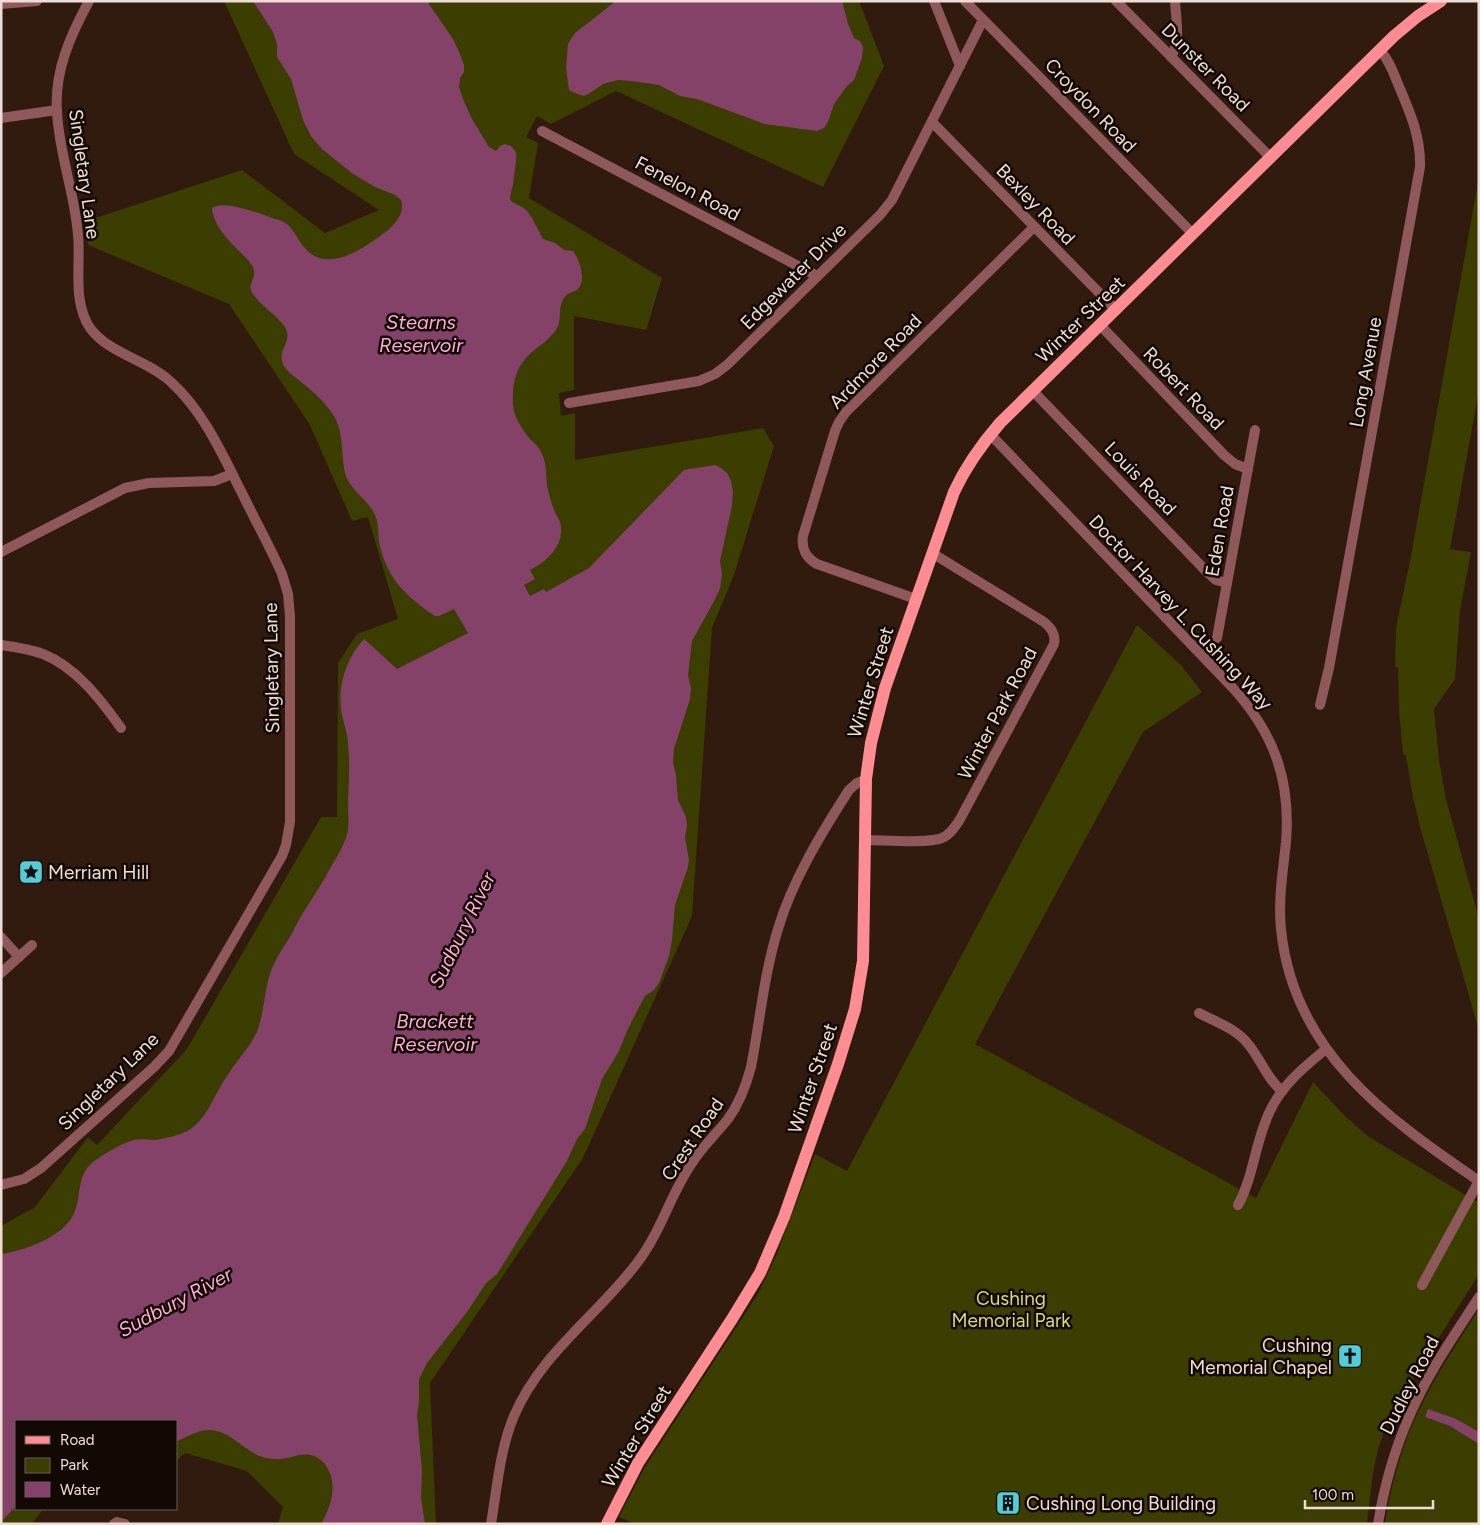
<svg xmlns="http://www.w3.org/2000/svg" width="1480" height="1525" font-family="Figtree,sans-serif">
	<rect width="100%" height="100%" fill="#311a0e"/>
	<g fill="#3c3d00">
		<polygon points="224,1 859,1 884,66 823,187 616,91 551,124 537,116 526,137 538,143 529,198 662,278 646,330 574,316 574,390 559,393 561,416 575,413 575,460 763,428 774,446 734,575 712,628 692,916 583,1158 430,1383 436,1524 278,1524 283,1507 247,1471 185,1453 176,1461 176,1421 16,1421 16,1509 43,1509 32,1524 1,1524 1,1226 35,1207 88,1137 97,1145 187,1049 321,817 337,817 338,663 357,634 398,619 368,517 352,521 310,425 229,304 88,245 86,221 242,170 325,233 379,210 294,154"/>
		<polygon points="1479,177 1479,390 1450,549 1471,552 1460,611 1455,679 1434,709 1439,760 1446,799 1479,919 1479,1030 1420,827 1413,797 1406,756 1403,754 1399,711 1398,668 1395,667 1396,628 1411,556"/>
		<polygon points="1137,625 1181,665 1202,692 1143,732 975,1044 1256,1198 1313,1082 1344,1115 1369,1137 1479,1203 1479,1274 1399,1401 1386,1426 1378,1449 1373,1473 1367,1524 635,1524 619,1517 645,1467 758,1294 776,1256 815,1154 847,1171"/>
		<path d="M 1479,1309 L 1479,1524 L 1385,1524 C 1390,1490 1399,1456 1412,1425 C 1430,1384 1455,1346 1479,1309 Z"/>
	</g>
	<g fill="#844268">
		<path d="M 253,1 L 427,1 L 453,39 L 460,54 L 464,65 L 464,72 L 460,78 L 459,87 L 463,99 L 472,119 L 489,147 L 496,151 L 500,146 L 505,144 L 511,146 L 516,152 C 517,162 514,174 513,184 C 512,190 510,194 510,200 C 516,205 523,206 528,212 C 534,220 538,230 543,239 L 555,243 L 564,250 L 573,251 C 580,261 587,281 577,290 C 572,293 567,293 564,298 C 557,308 563,319 556,330 C 549,340 539,346 531,353 C 515,367 512,385 513,405 C 514,417 522,429 530,439 C 533,442 538,446 540,450 C 548,463 545,476 548,490 C 550,498 552,505 555,512 C 556,515 559,519 560,522 C 566,544 548,561 530,570 L 535,579 L 524,585 L 530,596 L 544,589 L 546,592 L 589,568 L 684,470 L 715,465 L 721,468 L 727,473 L 731,481 L 733,492 L 732,506 L 720,561 L 722,574 L 720,589 L 713,603 L 692,641 L 688,675 L 691,688 L 690,699 L 674,749 L 673,762 L 676,775 L 678,800 L 686,817 L 687,825 L 685,838 L 689,860 L 688,867 L 675,905 L 672,940 L 669,956 L 659,983 L 654,990 L 645,996 L 639,1007 L 627,1031 L 619,1051 L 602,1079 L 585,1129 L 577,1139 L 567,1161 L 497,1274 L 486,1283 L 467,1312 L 427,1363 L 419,1379 L 419,1402 L 417,1415 L 422,1471 L 421,1498 L 425,1524 L 321,1524 C 332,1505 339,1482 324,1463 C 320,1459 316,1456 311,1455 C 300,1453 291,1458 281,1459 C 276,1460 267,1458 262,1457 C 254,1454 246,1448 239,1443 C 213,1424 204,1428 176,1442 L 176,1421 L 16,1421 L 16,1506 L 1,1522 L 1,1254 C 25,1251 65,1236 74,1213 C 82,1195 76,1176 93,1162 C 101,1156 122,1143 131,1141 C 138,1138 147,1140 155,1140 C 164,1139 185,1134 192,1128 C 209,1115 215,1093 227,1076 C 237,1060 253,1045 259,1026 C 265,1007 265,981 274,964 C 278,955 284,946 290,937 C 294,929 298,921 303,913 C 313,897 323,882 332,865 C 338,855 346,842 348,830 C 349,820 348,811 348,802 C 349,782 350,762 348,742 C 347,730 342,720 341,708 C 338,683 348,656 364,639 L 397,669 L 468,633 L 454,609 L 439,616 L 435,616 C 407,597 388,580 380,546 C 377,535 380,524 374,513 C 367,499 349,489 345,473 C 341,455 344,435 335,418 C 327,404 314,392 301,382 C 296,377 288,373 284,366 C 275,350 294,343 285,327 C 276,314 262,307 253,294 C 247,286 254,281 254,273 C 255,270 252,265 250,263 C 248,258 243,256 240,252 C 228,240 213,225 212,208 C 224,199 261,214 275,219 C 291,221 295,236 304,247 C 327,276 366,247 388,230 C 397,222 405,212 401,200 L 395,195 L 375,187 L 353,174 L 322,149 L 311,136 L 303,120 L 291,79 L 277,57 L 277,44 L 273,32 Z"/>
		<polygon points="616,1 842,1 848,24 854,38 860,41 863,47 862,58 854,80 847,86 834,104 828,122 824,128 817,131 765,124 697,99 680,96 659,85 632,81 618,80 603,84 590,93 584,96 575,93 569,90 566,68 568,44 575,33"/>
		<polygon points="1428,1409 1456,1419 1479,1432 1479,1444 1450,1426 1425,1417"/>
	</g>
	<g fill="none" stroke-linecap="round" stroke-linejoin="round">
		<g stroke="#8f585a" stroke-width="10">
			<polyline points="934,1 960,66"/>
			<polyline points="965,1 1193,234"/>
			<polyline points="1116,1 1271,158"/>
			<polyline points="1,4 37,1"/>
			<path d="M 1171,57 C 1181,40 1176,20 1175,1"/>
			<polyline points="1,118 57,110"/>
			<polyline points="932,122 1116,310"/>
			<polyline points="542,131 817,276"/>
			<polyline points="1100,325 1224,455 1235,464 1248,469"/>
			<polyline points="1033,391 1206,571 1216,580 1227,583"/>
			<polyline points="569,403 699,381 715,374 727,365 880,215 892,200 983,20"/>
			<path d="M 990,434 L 1232,687 C 1274,733 1291,780 1286,842 C 1283,871 1278,900 1281,929 C 1293,1051 1385,1117 1479,1181"/>
			<polyline points="1,552 125,488 149,483 214,481 232,474"/>
			<path d="M 916,599 L 817,564 C 806,558 801,548 803,536 L 835,431 L 839,422 L 846,412 L 1034,227"/>
			<polyline points="1217,638 1255,430"/>
			<path d="M 1,645 C 15,647 30,649 43,654 C 76,667 101,700 121,728"/>
			<path d="M 1320,705 L 1329,668 L 1420,167 C 1421,137 1410,112 1398,84 C 1393,72 1389,60 1380,50"/>
			<path d="M 865,840 C 884,840 926,844 942,838 C 950,835 954,828 959,821 L 1054,644 C 1056,634 1051,628 1044,622 L 932,553"/>
			<polyline points="1,937 19,957"/>
			<polyline points="1,973 32,945"/>
			<path d="M 1199,1013 C 1216,1022 1237,1029 1248,1044 C 1261,1059 1266,1078 1282,1091"/>
			<path d="M 1,1185 L 24,1179 L 41,1168 L 154,1067 L 169,1051 L 282,856 L 286,845 L 290,822 L 290,616 L 288,594 L 282,574 C 270,547 255,520 242,493 C 222,454 204,412 171,382 C 148,360 109,354 90,328 C 72,301 81,265 78,235 C 75,194 59,154 57,112 C 54,72 70,36 89,1"/>
			<path d="M 1238,1205 C 1254,1176 1255,1141 1270,1111 C 1282,1085 1304,1067 1326,1049"/>
			<polyline points="1422,1285 1479,1181"/>
			<polyline points="114,1524 117,1522 125,1524"/>
			<path d="M 491,1524 C 497,1488 500,1449 514,1416 C 541,1353 597,1316 637,1263 C 661,1232 670,1195 692,1163 C 702,1147 716,1134 728,1119 C 739,1104 746,1086 751,1067 C 760,1021 764,974 778,929 C 792,881 822,832 849,790 L 857,783 L 866,779"/>
			<path d="M 1378,1524 C 1384,1487 1394,1451 1409,1417 C 1427,1374 1454,1336 1479,1297"/>
		</g>
		<path stroke="#fe8d93" stroke-width="12" d="M 607,1524 L 638,1463 L 732,1319 L 760,1273 L 784,1217 L 838,1064 L 855,1009 L 863,961 L 866,779 L 871,743 L 885,688 L 954,492 C 966,466 981,445 1000,423 L 1394,36 L 1418,16 L 1441,1"/>
	</g>
	<defs>
		<symbol id="sight-square" viewBox="-11 -11 22 22"><rect x="-9" y="-9" width="18" height="18" rx="4" fill="#52ccd6" stroke="#120804"/><path d="M0-6L1.8-2.2L6-1.7L2.9 1.2L3.7 5.4L0 3.3L-3.7 5.4L-2.9 1.2L-6-1.7L-1.8-2.2Z" fill="#111"/></symbol>
		<symbol id="church-square" viewBox="-11 -11 22 22"><rect x="-9" y="-9" width="18" height="18" rx="4" fill="#52ccd6" stroke="#120804"/><path d="M-1.2-6h2.4v3.5h3.3v2.4h-3.3V6h-2.4V-.1h-3.3v-2.4h3.3Z" fill="#111"/></symbol>
		<symbol id="building-square" viewBox="-11 -11 22 22"><rect x="-9" y="-9" width="18" height="18" rx="4" fill="#52ccd6" stroke="#120804"/><path d="M-4-6H4V6H1V3H-1V6H-4ZM-2.5-4.3h1.7v1.8h-1.7ZM.8-4.3h1.7v1.8H.8ZM-2.5-1h1.7V.8h-1.7ZM.8-1h1.7V.8H.8Z" fill="#111"/></symbol>
	</defs>
	<g fill-rule="evenodd">
		<use href="#sight-square" x="17" y="858" width="28" height="28"/>
		<use href="#church-square" x="1336" y="1342" width="28" height="28"/>
		<use href="#building-square" x="994" y="1489" width="28" height="28"/>
	</g>
	<g text-anchor="middle" stroke-width="5" stroke-linejoin="round" paint-order="stroke">
		<g font-size="19" fill="#eeddd5" stroke="#120804">
			<text transform="translate(1206 67) rotate(45)" y="7">Dunster Road</text>
			<text transform="translate(1091 105) rotate(46)" y="7">Croydon Road</text>
			<text transform="translate(85 174) rotate(82)" y="7">Singletary Lane</text>
			<text transform="translate(688 188) rotate(28)" y="7">Fenelon Road</text>
			<text transform="translate(1036 204) rotate(46)" y="7">Bexley Road</text>
			<text transform="translate(793 276) rotate(-45)" y="7">Edgewater Drive</text>
			<text transform="translate(1080 319) rotate(-44)" y="7">Winter Street</text>
			<text transform="translate(875 361) rotate(-46)" y="7">Ardmore Road</text>
			<text transform="translate(1365 372) rotate(-80)" y="7">Long Avenue</text>
			<text transform="translate(1184 388) rotate(46)" y="7">Robert Road</text>
			<text transform="translate(1141 478) rotate(46)" y="7">Louis Road</text>
			<text transform="translate(1219 531) rotate(-80)" y="7">Eden Road</text>
			<text transform="translate(1181 612) rotate(47)" y="7">Doctor Harvey L. Cushing Way</text>
			<text transform="translate(271 668) rotate(-91)" y="7">Singletary Lane</text>
			<text transform="translate(870 682) rotate(-73)" y="7">Winter Street</text>
			<text transform="translate(997 713) rotate(-62)" y="7">Winter Park Road</text>
			<text transform="translate(812 1078) rotate(-71)" y="7">Winter Street</text>
			<text transform="translate(108 1081) rotate(-44)" y="7">Singletary Lane</text>
			<text transform="translate(692 1139) rotate(-56)" y="7">Crest Road</text>
			<text transform="translate(1409 1385) rotate(-63)" y="7">Dudley Road</text>
			<text transform="translate(636 1436) rotate(-59)" y="7">Winter Street</text>
		</g>
		<g font-size="19" fill="#eeddd5" stroke="#120804" text-anchor="start">
			<text x="48" y="879">Merriam Hill</text>
			<text x="1332" y="1352" text-anchor="end">Cushing<tspan x="1332" dy="22">Memorial Chapel</tspan></text>
			<text x="1026" y="1510">Cushing Long Building</text>
		</g>
		<g font-size="19" fill="#dadd71" stroke="#120804">
			<text x="1011" y="1305">Cushing<tspan x="1011" dy="22">Memorial Park</tspan></text>
		</g>
		<g font-size="20" font-style="italic" fill="#faacd5" stroke="#120804">
			<text x="421" y="329">Stearns<tspan x="421" dy="23">Reservoir</tspan></text>
			<text transform="translate(462 930) rotate(-64)" y="7">Sudbury River</text>
			<text x="435" y="1028">Brackett<tspan x="435" dy="23">Reservoir</tspan></text>
			<text transform="translate(175 1302) rotate(-28)" y="7">Sudbury River</text>
		</g>
	</g>
	<rect width="1480" height="1525" fill="none" stroke="#eeddd5" stroke-width="5"/>
	<rect x="15" y="1420" width="162" height="90" fill="#120804" stroke="#6a5d58"/>
	<rect x="25" y="1436" width="25" height="8" fill="#fe8d93" stroke="#6a5d58"/>
	<text x="60" y="1445" font-size="15" fill="#eeddd5">Road</text>
	<rect x="25" y="1458" width="25" height="15" fill="#3c3d00" stroke="#6a5d58"/>
	<text x="60" y="1470" font-size="15" fill="#eeddd5">Park</text>
	<rect x="25" y="1482" width="25" height="15" fill="#844268" stroke="#6a5d58"/>
	<text x="60" y="1495" font-size="15" fill="#eeddd5">Water</text>
	<path d="M1305 1500v8h128v-8" fill="none" stroke="#eeddd5" stroke-width="2.5"/>
	<text x="1312" y="1500" font-size="15" fill="#eeddd5" stroke="#120804" stroke-width="4" paint-order="stroke">100 m</text>
</svg>
